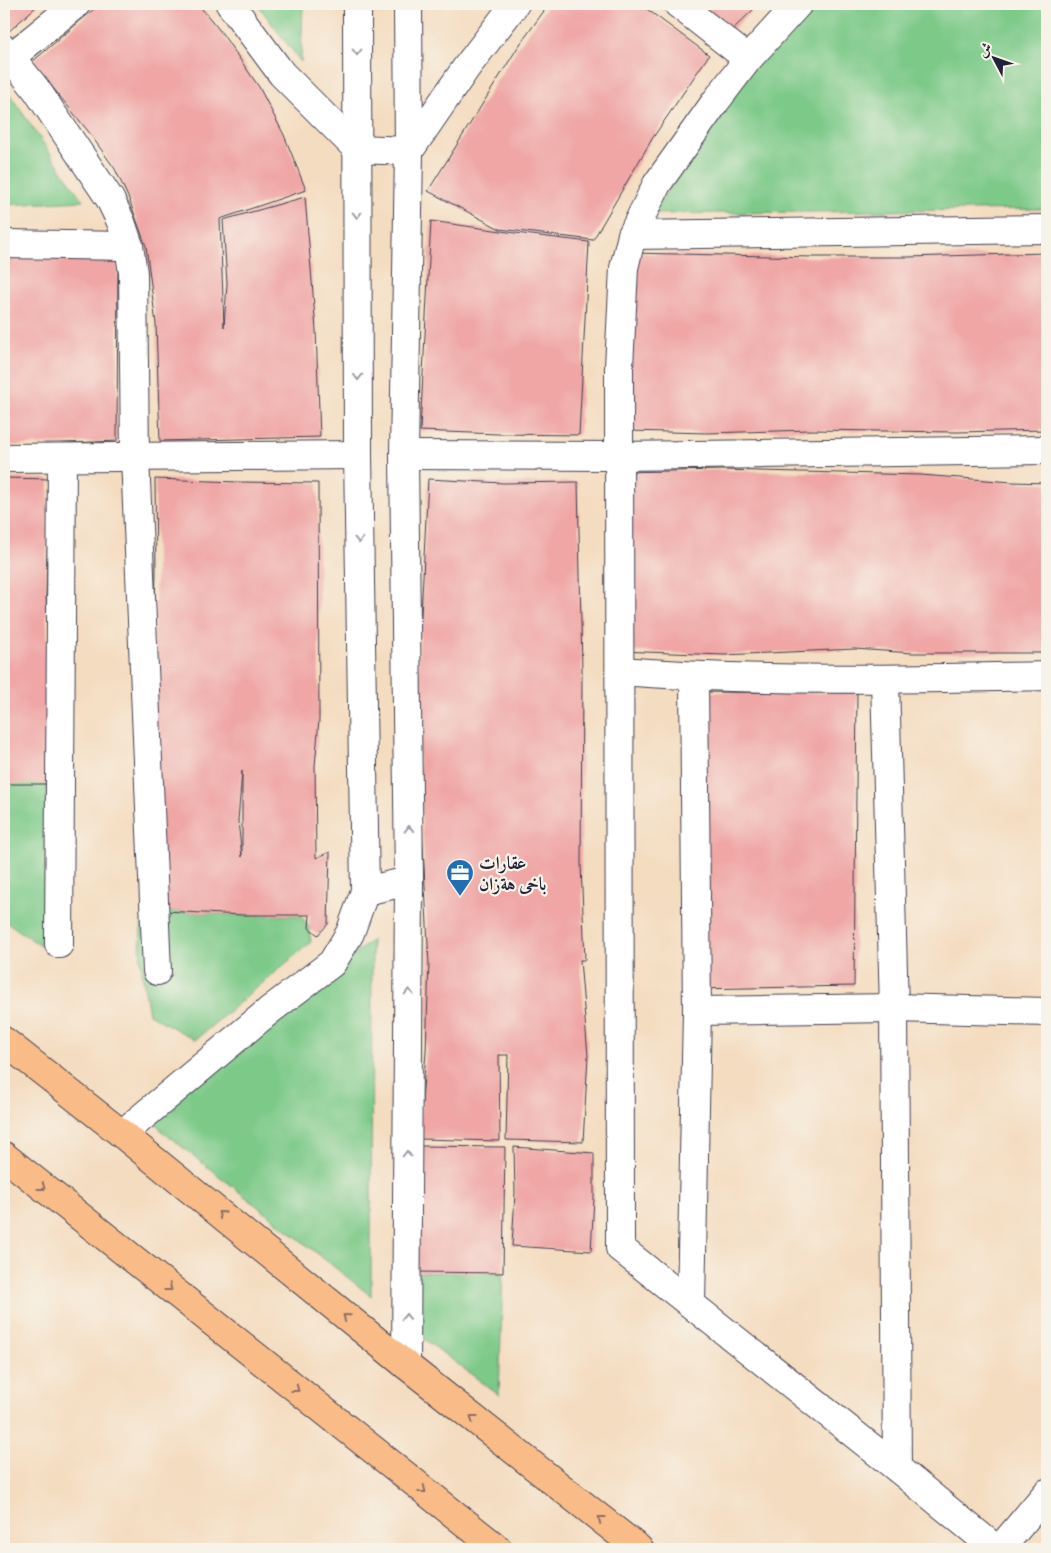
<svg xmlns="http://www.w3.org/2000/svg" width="1051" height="1553" font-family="'IM FELL Great Primer',Amiri,serif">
	<rect width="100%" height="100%" fill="#f7f3e8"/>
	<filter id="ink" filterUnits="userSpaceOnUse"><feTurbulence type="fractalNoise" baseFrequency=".02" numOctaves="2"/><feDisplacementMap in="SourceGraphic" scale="10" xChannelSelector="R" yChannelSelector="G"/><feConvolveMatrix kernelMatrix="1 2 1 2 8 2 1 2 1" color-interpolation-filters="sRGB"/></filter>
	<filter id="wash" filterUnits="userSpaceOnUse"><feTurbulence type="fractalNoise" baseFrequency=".0096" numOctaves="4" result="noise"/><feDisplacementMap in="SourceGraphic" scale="20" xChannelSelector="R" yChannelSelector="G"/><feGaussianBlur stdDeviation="1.12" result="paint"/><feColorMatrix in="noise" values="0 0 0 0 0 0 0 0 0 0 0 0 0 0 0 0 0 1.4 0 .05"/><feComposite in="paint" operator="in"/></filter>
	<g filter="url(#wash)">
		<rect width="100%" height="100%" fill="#f4dcc0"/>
		<g fill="#7bc988" stroke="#4e7662">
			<polygon points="257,4 303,4 301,62"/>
			<polygon points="798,4 1047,4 1047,209 651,214"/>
			<polygon points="4,85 4,86 83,201 4,205"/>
			<polygon points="4,781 47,784 49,952 4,920"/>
			<path d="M 145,910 L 242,915 L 301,915 L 309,928 L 311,942 L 195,1040 L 149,1014 C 143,980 135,944 145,910 Z"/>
			<polygon points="372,940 371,1296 162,1131 150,1115"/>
			<polygon points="416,1272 503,1273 499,1395 416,1333"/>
		</g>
		<g id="blocks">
			<g fill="#efa6a5" fill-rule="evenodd">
				<polygon points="4,4 39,4 7,33 4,30"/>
				<polygon points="100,4 198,4 221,32 259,87 284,135 306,190 220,219 224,327 227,283 223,220 305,197 316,330 320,437 160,441 156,324 146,246 129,199 115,169 88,131 32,62"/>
				<polygon points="549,4 640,4 709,55 652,139 593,240 500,229 428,191 518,47"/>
				<polygon points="698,4 759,4 730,32"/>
				<polygon points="431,221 515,233 589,242 579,435 498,434 420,431"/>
				<polygon points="118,253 117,441 4,446 4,254"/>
				<polygon points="630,253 814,257 908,257 1047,253 1047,430 956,432 810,430 708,433 629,431"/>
				<polygon points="721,470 921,475 1012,482 1047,483 1047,653 912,653 855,649 724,655 619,651 621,472"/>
				<polygon points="4,478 49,479 46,596 49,687 47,784 4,784"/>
				<path d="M 155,479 L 238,482 L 318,483 L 319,719 L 315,766 L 316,858 L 330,852 L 328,924 L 318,935 L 309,928 L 310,915 L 242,915 L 145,910 L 156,574 ZM 242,771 L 242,857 L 238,821 Z"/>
				<polygon points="428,479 503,483 578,482 582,670 581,865 585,960 580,960 588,1056 583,1142 506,1140 508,1055 499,1055 500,1141 419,1139 426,1052 429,964 419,767 418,674"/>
				<polygon points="696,692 857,693 854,986 696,989"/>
				<polygon points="418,1146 505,1147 503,1273 416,1272"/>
				<polygon points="514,1147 594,1153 594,1198 591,1251 512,1246 515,1193"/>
			</g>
		</g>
	</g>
	<g filter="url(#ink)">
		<use href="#blocks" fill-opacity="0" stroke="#423e4f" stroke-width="1"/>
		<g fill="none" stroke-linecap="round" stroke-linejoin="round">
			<defs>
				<g id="minor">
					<polyline points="230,4 282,74 357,149 409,151 466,68 515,4"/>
					<polyline points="678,4 748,59"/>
					<polyline points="798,4 748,59 716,101 657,184 632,235 624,268 619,367 620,1248 897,1468 996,1549"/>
					<polyline points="4,49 36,89 110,199 121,222 129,246 133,273 135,457 157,971"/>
					<polyline points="11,57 76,4"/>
					<polyline points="632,235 1047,229"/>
					<polyline points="4,244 129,246"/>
					<polyline points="404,455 619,456 1047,450"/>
					<polyline points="4,458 358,455"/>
					<path d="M 620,671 C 762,682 904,679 1047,676"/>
					<polyline points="885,680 894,1008 897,1468"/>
					<polyline points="365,891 409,881"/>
					<polyline points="59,944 62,458"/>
					<polyline points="697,1011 894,1008 1047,1012"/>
					<polyline points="122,1134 270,1010 332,963 350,933 365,891 358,455 357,4"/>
					<polyline points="691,1303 697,1011 694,677"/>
					<polyline points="406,1365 409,881 404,455 409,151 408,4"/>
					<polyline points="1000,1549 1047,1493"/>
				</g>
				<g id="major">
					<polyline points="4,1041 122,1134 406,1365 639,1549"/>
					<polyline points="4,1156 498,1549"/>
				</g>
			</defs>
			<use href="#minor" stroke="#423e4f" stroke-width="30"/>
			<use href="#major" stroke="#423e4f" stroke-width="30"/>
			<use href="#minor" stroke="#fff" stroke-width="28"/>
			<use href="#major" stroke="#f9bc89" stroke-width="28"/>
		</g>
		<defs><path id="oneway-chevron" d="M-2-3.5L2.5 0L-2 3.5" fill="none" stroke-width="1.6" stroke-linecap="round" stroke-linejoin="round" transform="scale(1.25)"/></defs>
		<g stroke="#9c9ca7">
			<use href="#oneway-chevron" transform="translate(357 52) rotate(90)"/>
			<use href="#oneway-chevron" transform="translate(357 215) rotate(90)"/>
			<use href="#oneway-chevron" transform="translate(358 377) rotate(90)"/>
			<use href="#oneway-chevron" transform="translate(359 540) rotate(89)"/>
			<use href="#oneway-chevron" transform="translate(409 829) rotate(-91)"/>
			<use href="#oneway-chevron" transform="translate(409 992) rotate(-90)"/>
			<use href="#oneway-chevron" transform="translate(407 1154) rotate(-90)"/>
			<use href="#oneway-chevron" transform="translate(406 1317) rotate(-90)"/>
		</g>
		<g stroke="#8e6f62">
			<use href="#oneway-chevron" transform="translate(42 1187) rotate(38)"/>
			<use href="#oneway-chevron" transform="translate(221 1214) rotate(-141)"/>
			<use href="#oneway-chevron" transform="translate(169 1288) rotate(38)"/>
			<use href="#oneway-chevron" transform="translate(346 1317) rotate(-141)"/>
			<use href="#oneway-chevron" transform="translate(296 1389) rotate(38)"/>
			<use href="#oneway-chevron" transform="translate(473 1418) rotate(-142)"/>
			<use href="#oneway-chevron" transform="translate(423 1490) rotate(38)"/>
			<use href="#oneway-chevron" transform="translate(601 1519) rotate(-142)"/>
		</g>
	</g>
	<defs>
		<symbol id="office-pin" viewBox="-11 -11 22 30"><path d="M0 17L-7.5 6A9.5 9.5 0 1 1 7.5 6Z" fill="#1f6fb2" stroke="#f7f3e8"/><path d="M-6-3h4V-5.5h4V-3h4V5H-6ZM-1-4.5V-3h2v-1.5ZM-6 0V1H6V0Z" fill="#fff"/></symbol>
	</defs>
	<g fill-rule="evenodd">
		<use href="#office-pin" x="444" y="857" width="32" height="43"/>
	</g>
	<g text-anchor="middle" stroke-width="4.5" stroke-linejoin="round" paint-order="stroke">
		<g font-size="18" font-weight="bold" fill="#22223b" stroke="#f7f3e8" text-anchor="start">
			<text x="479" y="869">عقارات<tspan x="479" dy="21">باخی هةزان</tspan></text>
		</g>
	</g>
	<rect width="1051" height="1553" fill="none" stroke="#f7f3e8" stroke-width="20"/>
	<g transform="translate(994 58) rotate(311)" stroke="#f7f3e8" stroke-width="4" paint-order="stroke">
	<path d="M0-4L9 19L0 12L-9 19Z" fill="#22223b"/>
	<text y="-8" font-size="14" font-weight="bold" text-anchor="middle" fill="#22223b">ش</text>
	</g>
</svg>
